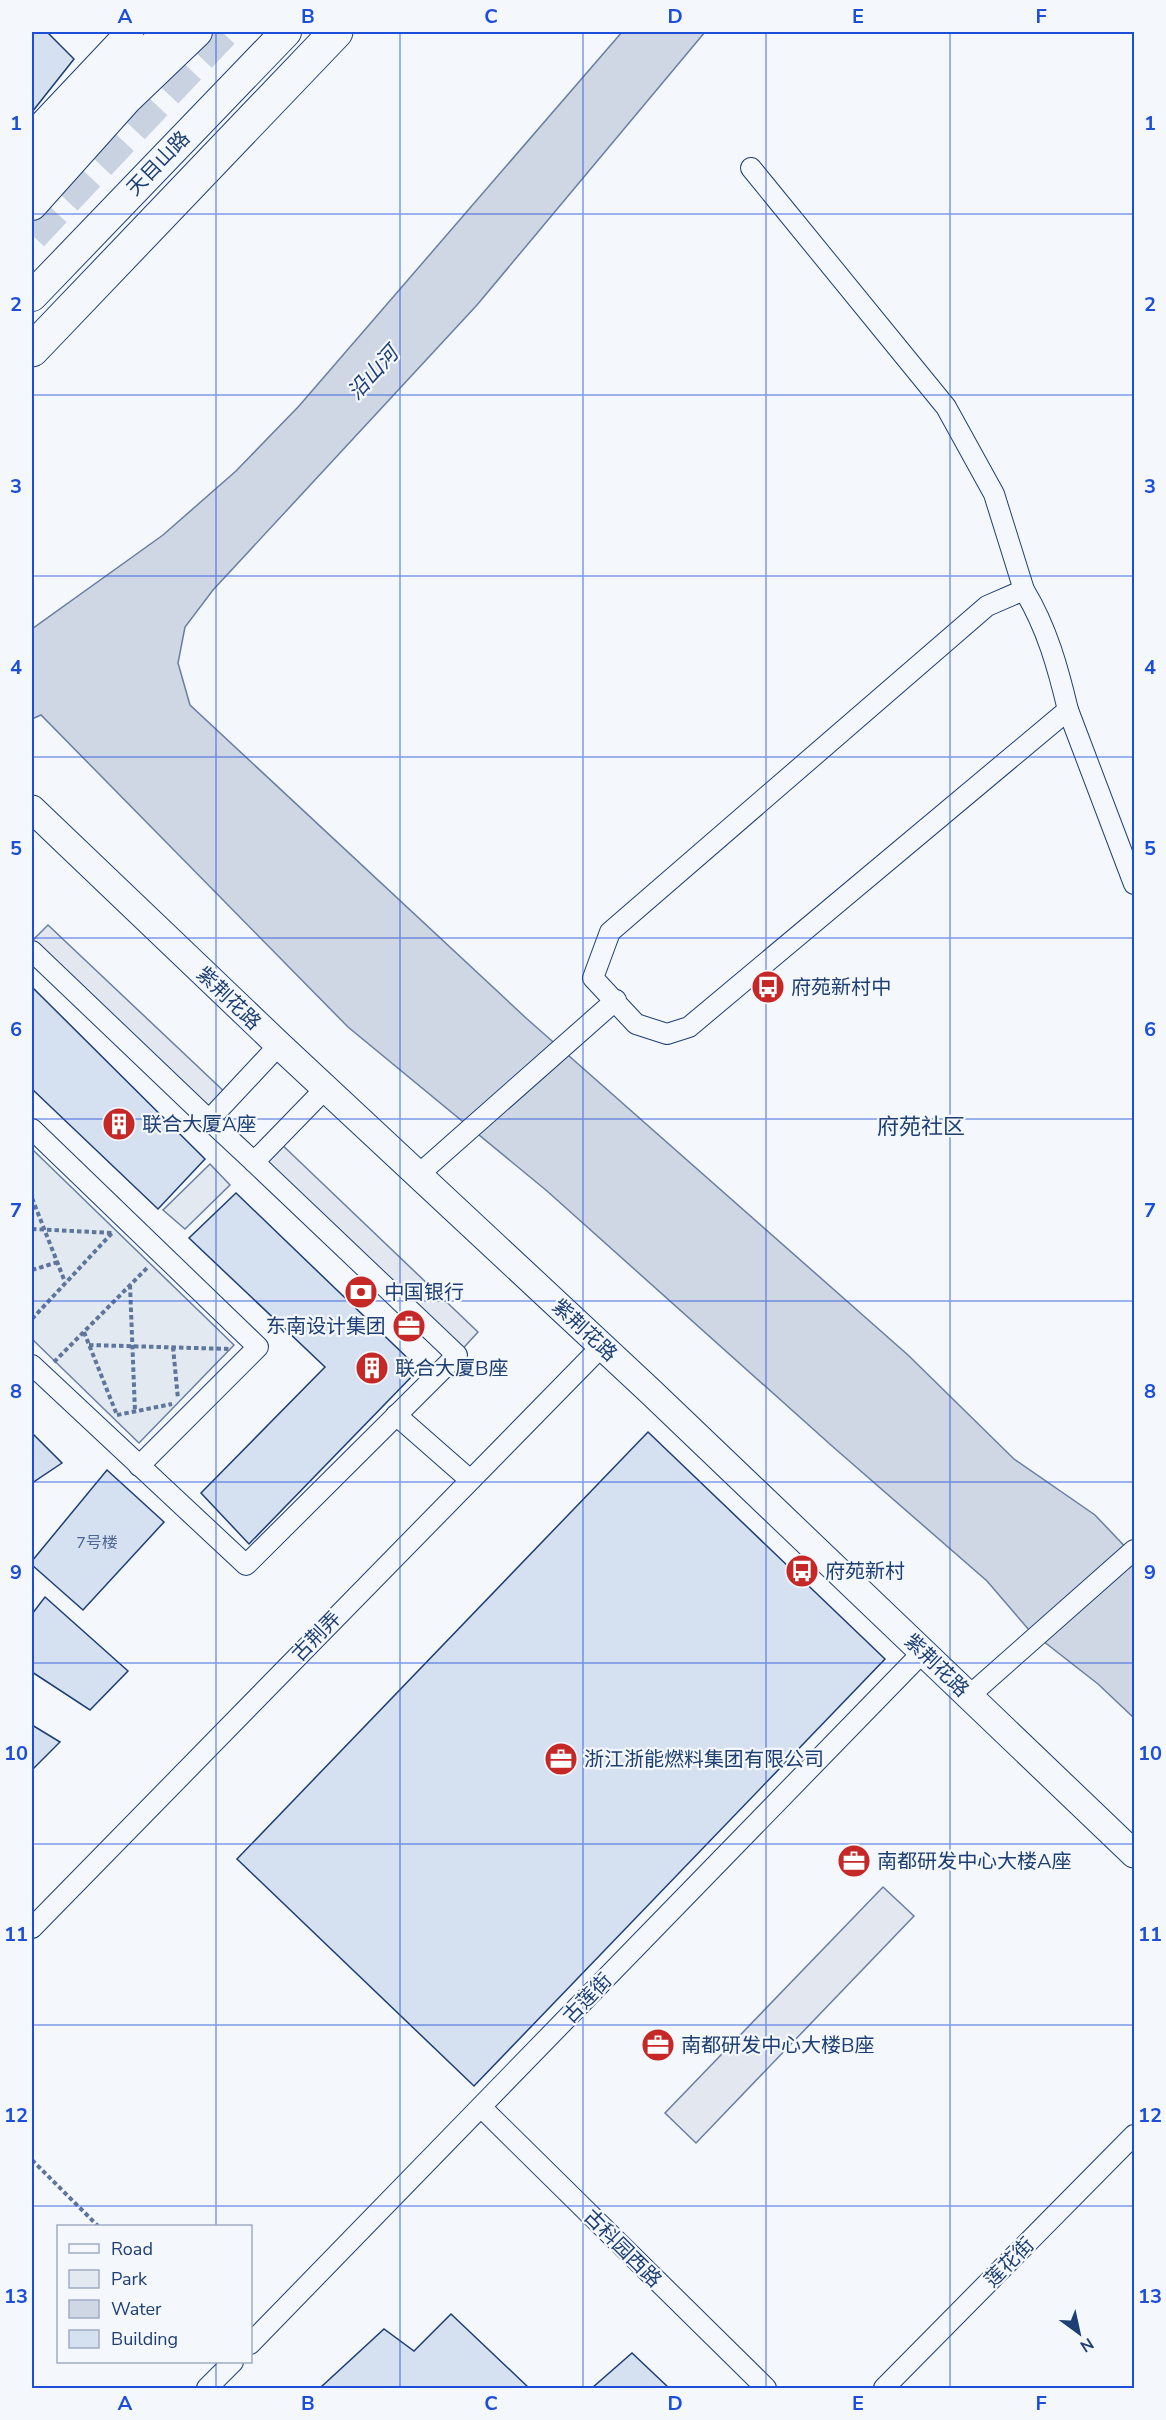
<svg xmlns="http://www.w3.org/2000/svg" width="1166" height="2420" font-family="'Nunito Sans','Noto Sans SC',sans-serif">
	<rect width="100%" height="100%" fill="#f4f7fb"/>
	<g fill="#e3e9f0" stroke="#687fa3" stroke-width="1.5">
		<polygon points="32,1149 234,1345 139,1443 32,1339"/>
		<polygon points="210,1164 230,1185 185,1229 163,1210"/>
	</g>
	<g fill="#e3e8f0" stroke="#687fa3" stroke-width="1.5">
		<polygon points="48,925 230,1097 209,1120 32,951 32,941"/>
		<polygon points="276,1139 478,1332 457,1355 254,1162"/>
		<polygon points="883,1887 914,1916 696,2143 665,2113"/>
	</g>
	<polygon fill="#cfd7e4" stroke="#687fa3" stroke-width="1.5" points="622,32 705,32 477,305 213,590 185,627 178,663 190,705 526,1018 908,1355 1014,1459 1095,1515 1134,1556 1134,1718 1098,1684 1029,1630 987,1581 832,1446 547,1191 348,1027 41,715 32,719 32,629 163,535 236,471 299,406"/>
	<g fill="#d5e0f0" stroke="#1d3f73" stroke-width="1.5">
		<polygon points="32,32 47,32 74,59 32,112"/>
		<polygon points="32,987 205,1159 158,1209 32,1089"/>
		<polygon points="236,1193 419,1369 249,1544 201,1493 325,1367 189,1238"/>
		<polygon points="648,1432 885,1659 474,2086 237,1859"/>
		<polygon points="32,1433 62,1463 32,1483"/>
		<polygon points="107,1470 164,1522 83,1610 32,1565 32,1561"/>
		<polygon points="45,1597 128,1671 90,1710 32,1672 32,1614"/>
		<polygon points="32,1725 60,1742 32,1770"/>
		<polygon points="451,2314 529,2388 320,2388 384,2329 414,2351"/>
		<polygon points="632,2353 669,2388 592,2388"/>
	</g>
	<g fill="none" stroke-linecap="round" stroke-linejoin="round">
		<polyline stroke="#c9d2e0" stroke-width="33" stroke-dasharray="33 16" stroke-linecap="butt" points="32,235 223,32"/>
		<defs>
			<g id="street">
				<polyline points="751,168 946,407 994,494 1024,590"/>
				<path d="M 1024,590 C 1047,628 1058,668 1068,710 L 689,1027 L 667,1034 L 636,1024 L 593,978 L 610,932 L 987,606 Z"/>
				<polyline points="1068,710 1134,884"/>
				<polyline points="32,951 209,1120 279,1045"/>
				<polyline points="209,1120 254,1162"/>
				<polyline points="32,1129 258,1347 139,1466"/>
				<polyline points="418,1175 616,1000"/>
				<polyline points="32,1365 246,1565 457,1355 254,1162 325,1089"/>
				<polyline points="396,1415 469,1479"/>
				<polyline points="969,1696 1134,1550"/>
				<polyline points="32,1928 602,1346"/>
				<polyline points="481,2107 766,2388"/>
				<polyline points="250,2344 923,1652"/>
				<polyline points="207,2388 233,2362"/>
				<polyline points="884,2388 1134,2135"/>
			</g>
			<g id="secondary">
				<polyline points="32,136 130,32"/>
				<polyline points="32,809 279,1045 651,1392 1134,1854"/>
			</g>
			<g id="primary">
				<polyline points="32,205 126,100 197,32"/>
				<polyline points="32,296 286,32"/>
			</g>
			<g id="highway">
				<polyline points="32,169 170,32"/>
				<polyline points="32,350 336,32"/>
			</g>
		</defs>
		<use href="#street" stroke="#1d3f73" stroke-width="22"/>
		<use href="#secondary" stroke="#1d3f73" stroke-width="29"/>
		<use href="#primary" stroke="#1d3f73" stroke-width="32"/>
		<use href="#highway" stroke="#1d3f73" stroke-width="35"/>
		<g stroke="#5e769c" stroke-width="4" stroke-dasharray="4.5 3" stroke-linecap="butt">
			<polyline points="32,1198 65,1282"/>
			<polyline points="32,1229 112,1233"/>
			<polyline points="32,1270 58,1262"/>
			<polyline points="130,1285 135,1412"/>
			<polyline points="32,1319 112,1233"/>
			<polyline points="84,1332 117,1415"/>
			<polyline points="89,1345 230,1349"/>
			<polyline points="173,1347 178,1399"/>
			<polyline points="54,1362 148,1267"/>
			<polyline points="117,1415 172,1404"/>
			<polyline points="32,2160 98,2226"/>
		</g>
		<use href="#street" stroke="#f4f7fb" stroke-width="20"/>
		<use href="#secondary" stroke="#f4f7fb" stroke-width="27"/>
		<use href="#primary" stroke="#f4f7fb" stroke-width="30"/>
		<use href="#highway" stroke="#f4f7fb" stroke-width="33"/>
	</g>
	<path fill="none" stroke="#1d4ed8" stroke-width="1.5" stroke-opacity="0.55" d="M 216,32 L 216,2226M 400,32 L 400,2388M 583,32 L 583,2388M 766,32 L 766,2388M 950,32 L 950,2388M 32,214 L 1134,214M 32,395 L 1134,395M 32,576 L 1134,576M 32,757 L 1134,757M 32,938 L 1134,938M 32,1119 L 1134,1119M 32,1301 L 1134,1301M 32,1482 L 1134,1482M 32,1663 L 1134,1663M 32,1844 L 1134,1844M 32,2025 L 1134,2025M 32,2206 L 1134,2206M 216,2362 L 216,2388"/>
	<defs>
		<symbol id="bus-disc" viewBox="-11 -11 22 22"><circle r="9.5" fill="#c62828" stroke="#f4f7fb"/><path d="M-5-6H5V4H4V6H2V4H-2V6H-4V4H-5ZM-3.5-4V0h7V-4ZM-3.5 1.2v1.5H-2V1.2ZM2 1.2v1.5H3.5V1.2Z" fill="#fff"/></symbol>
		<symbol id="building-disc" viewBox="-11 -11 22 22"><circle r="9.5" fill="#c62828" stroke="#f4f7fb"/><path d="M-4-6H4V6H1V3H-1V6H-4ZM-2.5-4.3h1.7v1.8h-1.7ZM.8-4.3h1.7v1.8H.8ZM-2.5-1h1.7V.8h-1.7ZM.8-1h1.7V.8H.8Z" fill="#fff"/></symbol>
		<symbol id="bank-disc" viewBox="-11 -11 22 22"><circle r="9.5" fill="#c62828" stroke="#f4f7fb"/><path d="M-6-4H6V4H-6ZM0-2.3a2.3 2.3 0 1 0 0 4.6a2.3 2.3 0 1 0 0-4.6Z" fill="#fff"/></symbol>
		<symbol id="office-disc" viewBox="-11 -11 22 22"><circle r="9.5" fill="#c62828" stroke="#f4f7fb"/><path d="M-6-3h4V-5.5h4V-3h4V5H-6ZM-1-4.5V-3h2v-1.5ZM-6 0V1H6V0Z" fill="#fff"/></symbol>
	</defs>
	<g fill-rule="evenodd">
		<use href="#bus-disc" x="749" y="968" width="38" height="38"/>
		<use href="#building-disc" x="100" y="1105" width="38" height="38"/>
		<use href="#bank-disc" x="342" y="1273" width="38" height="38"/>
		<use href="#office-disc" x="390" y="1307" width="38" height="38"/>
		<use href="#building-disc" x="353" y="1349" width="38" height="38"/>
		<use href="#bus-disc" x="783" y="1552" width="38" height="38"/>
		<use href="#office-disc" x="542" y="1740" width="38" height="38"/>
		<use href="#office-disc" x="835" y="1842" width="38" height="38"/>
		<use href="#office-disc" x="639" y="2026" width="38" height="38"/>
	</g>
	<g text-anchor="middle" stroke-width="4.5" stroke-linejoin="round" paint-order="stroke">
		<g font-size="16" fill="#4b6792">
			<text x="97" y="1548">7号楼</text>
		</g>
		<g font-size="20" fill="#1d3f73" stroke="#f4f7fb">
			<text transform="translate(158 163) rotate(-46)" y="7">天目山路</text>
			<text transform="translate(229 998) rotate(44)" y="7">紫荆花路</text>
			<text transform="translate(585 1330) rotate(43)" y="7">紫荆花路</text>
			<text transform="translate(316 1636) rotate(-46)" y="7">古荆弄</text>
			<text transform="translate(937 1665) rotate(44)" y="7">紫荆花路</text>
			<text transform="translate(587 1998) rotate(-46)" y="7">古莲街</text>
			<text transform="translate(623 2248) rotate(45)" y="7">古科园西路</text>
			<text transform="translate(1009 2262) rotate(-45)" y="7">莲花街</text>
		</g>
		<g font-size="20" fill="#1d3f73" stroke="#f4f7fb" text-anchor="start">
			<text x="791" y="994">府苑新村中</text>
			<text x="142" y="1131">联合大厦A座</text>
			<text x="384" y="1299">中国银行</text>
			<text x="386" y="1333" text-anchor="end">东南设计集团</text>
			<text x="395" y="1375">联合大厦B座</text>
			<text x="825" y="1578">府苑新村</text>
			<text x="584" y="1766">浙江浙能燃料集团有限公司</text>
			<text x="877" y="1868">南都研发中心大楼A座</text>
			<text x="681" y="2052">南都研发中心大楼B座</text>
		</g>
		<g font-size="21" font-style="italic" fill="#1d3f73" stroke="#f4f7fb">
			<text transform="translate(373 373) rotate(-48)" y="7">沿山河</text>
		</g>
		<g font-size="22" fill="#1d3f73" stroke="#f4f7fb">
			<text x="921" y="1134">府苑社区</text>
		</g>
	</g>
	<rect width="1166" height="2420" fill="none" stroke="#f4f7fb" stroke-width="66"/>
	<rect x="57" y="2225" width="195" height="138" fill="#f4f7fb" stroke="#9eadc5" stroke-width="1.5"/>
	<rect x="69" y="2244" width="30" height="9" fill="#f4f7fb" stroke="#9eadc5" stroke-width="1.5"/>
	<text x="111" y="2255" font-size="18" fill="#1d3f73">Road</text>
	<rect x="69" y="2270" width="30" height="18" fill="#e3e9f0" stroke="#9eadc5" stroke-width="1.5"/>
	<text x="111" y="2285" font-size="18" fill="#1d3f73">Park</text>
	<rect x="69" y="2300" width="30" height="18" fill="#cfd7e4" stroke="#9eadc5" stroke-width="1.5"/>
	<text x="111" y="2315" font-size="18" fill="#1d3f73">Water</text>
	<rect x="69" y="2330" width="30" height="18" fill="#d5e0f0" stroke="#9eadc5" stroke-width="1.5"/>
	<text x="111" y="2345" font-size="18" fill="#1d3f73">Building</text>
	<g transform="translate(1079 2333) rotate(147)" stroke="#f4f7fb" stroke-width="4.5" paint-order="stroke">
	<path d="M0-4.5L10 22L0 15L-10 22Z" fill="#1d3f73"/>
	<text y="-9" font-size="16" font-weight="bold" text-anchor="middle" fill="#1d3f73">N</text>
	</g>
	<rect x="33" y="33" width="1100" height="2354" fill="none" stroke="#1d4ed8" stroke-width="2"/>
	<g font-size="20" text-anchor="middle" font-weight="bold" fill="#1d4ed8">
		<text x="125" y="23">A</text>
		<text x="308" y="23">B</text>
		<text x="491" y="23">C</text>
		<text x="675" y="23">D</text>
		<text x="858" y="23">E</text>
		<text x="1041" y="23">F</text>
		<text x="16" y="130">1</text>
		<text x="1150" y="130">1</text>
		<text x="16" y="311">2</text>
		<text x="1150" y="311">2</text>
		<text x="16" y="493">3</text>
		<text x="1150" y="493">3</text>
		<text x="16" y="674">4</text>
		<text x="1150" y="674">4</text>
		<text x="16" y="855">5</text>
		<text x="1150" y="855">5</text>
		<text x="16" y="1036">6</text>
		<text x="1150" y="1036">6</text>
		<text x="16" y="1217">7</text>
		<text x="1150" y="1217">7</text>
		<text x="16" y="1398">8</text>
		<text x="1150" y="1398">8</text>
		<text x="16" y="1579">9</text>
		<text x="1150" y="1579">9</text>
		<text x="16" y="1760">10</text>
		<text x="1150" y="1760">10</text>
		<text x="16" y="1941">11</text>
		<text x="1150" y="1941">11</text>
		<text x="16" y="2122">12</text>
		<text x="1150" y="2122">12</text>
		<text x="16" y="2303">13</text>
		<text x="1150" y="2303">13</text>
		<text x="125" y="2410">A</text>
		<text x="308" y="2410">B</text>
		<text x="491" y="2410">C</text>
		<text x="675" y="2410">D</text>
		<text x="858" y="2410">E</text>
		<text x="1041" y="2410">F</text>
	</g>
</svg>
